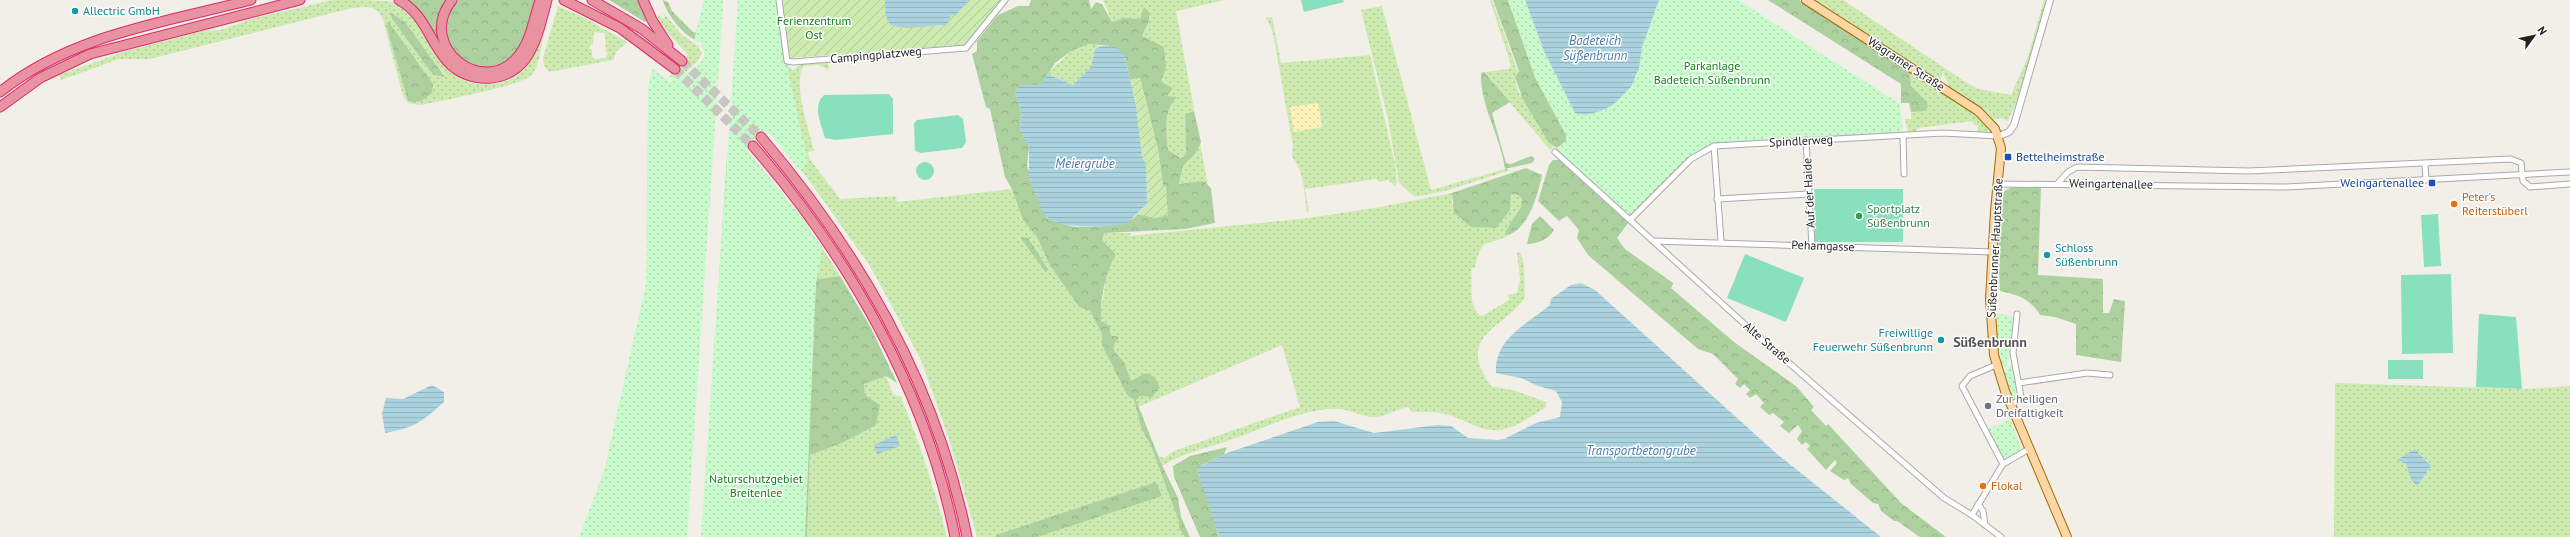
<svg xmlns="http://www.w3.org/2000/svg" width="2570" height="537" font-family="'PT Sans',sans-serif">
	<defs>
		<pattern id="grass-dots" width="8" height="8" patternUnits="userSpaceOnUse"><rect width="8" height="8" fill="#cdebb0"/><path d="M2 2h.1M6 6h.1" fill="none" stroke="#b0c997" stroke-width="1.8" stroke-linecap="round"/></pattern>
		<pattern id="forest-crowns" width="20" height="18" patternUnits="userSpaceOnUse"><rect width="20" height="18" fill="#add19e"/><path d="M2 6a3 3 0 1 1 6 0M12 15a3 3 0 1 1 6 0" fill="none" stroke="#95b388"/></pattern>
		<pattern id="sand-dots" width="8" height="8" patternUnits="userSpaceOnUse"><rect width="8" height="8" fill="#fff1ba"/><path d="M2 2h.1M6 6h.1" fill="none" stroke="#dacea0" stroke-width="1.8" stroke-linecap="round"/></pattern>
		<pattern id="park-dots" width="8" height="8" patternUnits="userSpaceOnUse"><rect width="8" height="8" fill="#c8facc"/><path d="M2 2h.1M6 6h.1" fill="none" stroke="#acd6af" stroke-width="1.8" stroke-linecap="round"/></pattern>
		<pattern id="garden-furrows" width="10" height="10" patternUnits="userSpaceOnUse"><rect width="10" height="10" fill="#cdebb0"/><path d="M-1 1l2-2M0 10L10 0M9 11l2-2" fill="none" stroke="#b0c997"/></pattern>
		<pattern id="water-rules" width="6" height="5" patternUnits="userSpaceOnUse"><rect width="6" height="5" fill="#aad3df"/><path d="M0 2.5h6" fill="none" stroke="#92b5bf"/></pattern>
	</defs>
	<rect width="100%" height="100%" fill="#f2efe9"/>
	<g fill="url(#grass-dots)" fill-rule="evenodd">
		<path d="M 332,0 C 346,0 383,0 393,2 C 424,18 422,39 441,62 C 459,85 490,91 515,77 C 532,67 536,45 543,39 C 540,50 539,66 532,75 C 523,85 437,102 419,105 L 408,103 L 403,96 L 383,20 C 376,3 364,7 348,9 L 150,59 L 119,59 L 61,80 L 59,75 L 120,53 L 203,31 L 220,30 L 255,18 ZM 390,12 L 406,23 L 445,76 L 433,75 L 392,19 Z"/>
		<path d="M 760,0 L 776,0 L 783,59 L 793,71 C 801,60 815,62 828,61 L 829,70 L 818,65 L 803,66 C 793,86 809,129 814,151 L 808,152 L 809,158 L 840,199 L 896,196 L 897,202 L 1012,189 L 1023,220 L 1037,237 L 1049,264 L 1079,307 L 1090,311 L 1102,334 L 1102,345 L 1127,395 L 1134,400 L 1141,428 L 1151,446 L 1179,522 L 1179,528 L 1185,537 L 977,537 L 951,445 L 921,360 L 870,266 L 793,158 L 767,131 L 747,150 L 807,224 L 840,276 L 819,279 L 813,259 L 735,146 Z"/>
		<path d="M 1103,0 L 1225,0 L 1176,11 L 1208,186 L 1203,181 L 1179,185 L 1183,166 L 1196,153 L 1200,142 L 1194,111 L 1185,114 L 1186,154 L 1181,158 L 1168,150 C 1166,130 1163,113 1177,97 L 1167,97 L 1161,82 L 1166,67 L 1142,36 L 1149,21 L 1123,18 L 1112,22 Z"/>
		<polygon points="1490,0 1492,0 1518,72 1516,83 1519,92 1553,147 1550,150 1484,72 1509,69 1511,65"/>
		<polygon points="1813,0 1843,0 1967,83 1979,89 2011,95 2027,59 2044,0 2047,0 2021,92 2008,121 2000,118 1994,120 1983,109 1949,87 1943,72 1940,82"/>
		<path d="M 558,6 L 585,18 L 627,42 L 616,52 L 613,60 L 549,72 L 544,66 L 543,58 ZM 594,32 L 605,33 L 606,53 L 608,53 L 605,58 L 594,59 L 592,56 L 592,49 L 589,49 L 590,45 L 593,45 Z"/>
		<polygon points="1382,6 1431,190 1505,169 1511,170 1445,191 1415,197 1399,183 1388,119 1361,10"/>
		<polygon points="663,12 682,35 698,46 702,53 697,62 678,79 668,77 688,55 666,31 657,16 660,15 662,19 665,17"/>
		<path d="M 1272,17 L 1281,63 L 1370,55 L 1395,164 L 1397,182 L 1395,186 L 1388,180 L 1378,182 L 1377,179 L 1305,189 L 1309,211 L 1307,214 C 1305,197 1304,170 1292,157 L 1293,146 L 1273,33 L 1266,18 Z"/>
		<polygon points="1089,44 1102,46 1095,49 1091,67 1073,85 1047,74 1071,51"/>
		<path d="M 1910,71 C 1925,81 1986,116 1988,131 L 1986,133 L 1978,132 L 1978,125 L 1974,125 L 1972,121 L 1918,128 L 1916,132 L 1908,132 L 1905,119 L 1911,119 L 1911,112 L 1914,113 C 1914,98 1911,86 1910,71 Z"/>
		<path d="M 1452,193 L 1452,204 L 1510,210 L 1511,194 L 1518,195 L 1522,199 L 1521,207 L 1505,232 L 1509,235 C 1486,248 1483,234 1475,267 L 1471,269 C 1473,285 1467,303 1480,316 L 1484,315 L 1509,300 L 1508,295 L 1517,293 L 1520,279 L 1517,253 L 1520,252 L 1524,264 L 1525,298 C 1502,330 1455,335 1491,386 L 1516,391 L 1546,402 L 1546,407 C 1533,415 1520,425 1505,429 C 1483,434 1468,421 1449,415 C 1437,411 1425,412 1412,412 L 1408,407 C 1395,409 1386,417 1374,417 C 1361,417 1348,408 1335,409 C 1301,409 1265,428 1233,439 C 1209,448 1184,452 1162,466 L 1158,456 L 1164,458 L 1174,451 L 1300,407 L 1282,345 L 1138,407 L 1136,399 L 1140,396 L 1152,397 L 1160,388 L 1155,377 L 1131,381 L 1124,362 L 1115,352 L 1110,335 L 1101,321 L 1101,309 L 1107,272 L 1116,254 L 1102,240 L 1104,233 L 1131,233 L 1129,236 L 1309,218 L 1380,207 Z"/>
		<path d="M 886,376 L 893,394 L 901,397 C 919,442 935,489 947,537 L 807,537 L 810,455 L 842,443 L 865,395 L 864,384 Z"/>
		<polygon points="2335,383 2523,389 2570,386 2570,537 2334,537"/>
	</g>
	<g fill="url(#forest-crowns)" fill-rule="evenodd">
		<polygon points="405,0 449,0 440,40 437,40"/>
		<path d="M 458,0 L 535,0 C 530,16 527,38 516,52 C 482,94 421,42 458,0 Z"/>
		<polygon points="609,0 640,0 647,19 645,22"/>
		<path d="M 663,0 L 668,2 L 672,11 L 693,32 L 695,33 L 699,25 L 707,27 L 699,41 C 685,38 666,14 663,0 Z"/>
		<path d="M 1031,0 L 1089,0 L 1091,9 L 1096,2 L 1102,4 L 1112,22 L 1123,18 L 1140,19 L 1144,7 L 1149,12 L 1149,21 L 1142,36 L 1164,47 L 1166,67 L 1161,82 L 1173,88 L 1167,96 L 1177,97 C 1163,112 1166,130 1168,150 L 1181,158 L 1186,154 L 1185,114 L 1194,111 L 1201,142 L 1196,153 L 1183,166 L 1179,184 L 1203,181 L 1211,188 L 1215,223 L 1185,229 L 1104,233 L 1102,240 L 1116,254 C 1105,275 1100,297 1101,321 L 1110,326 L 1110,335 L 1119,337 L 1113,346 L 1115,352 L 1124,362 L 1131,381 L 1146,373 L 1155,377 L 1160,388 L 1152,397 L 1140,396 L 1136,400 L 1161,463 L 1178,498 L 1181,517 L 1190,537 L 1185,537 L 1179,528 L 1179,522 L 1151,446 L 1141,428 L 1134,400 L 1127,395 L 1102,345 L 1102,334 L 1090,311 L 1079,307 L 1049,264 L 1037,237 L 1023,220 L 1012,189 L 1005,177 L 990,109 L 986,107 L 972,54 L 977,51 L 977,41 L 998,15 L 1018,6 L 1029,6 ZM 1089,44 L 1111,46 L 1125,57 L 1130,80 L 1140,78 L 1158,150 L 1163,186 L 1156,218 L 1138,214 C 1128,227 1092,227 1076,227 C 1067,226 1056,221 1047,218 L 1027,166 L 1029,146 L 1020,129 L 1021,112 L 1015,92 L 1020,86 L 1041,85 L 1055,63 L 1071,51 Z"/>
		<polygon points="1493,0 1508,0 1535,77 1566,135 1566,141 1557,148 1549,143 1523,99 1515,77 1519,71"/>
		<polygon points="1768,0 1799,0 1910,71 1911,86 1926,101 1928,107 1924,111 1911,112 1909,103 1901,103 1901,84"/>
		<polygon points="390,12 406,23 445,77 433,75 392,19"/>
		<path d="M 388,21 L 433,84 L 432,92 C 424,100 418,104 408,101 L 387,28 Z"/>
		<path d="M 1484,72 L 1510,102 L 1492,113 L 1506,163 L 1511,164 L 1531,156 L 1535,159 L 1532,163 L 1505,169 C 1501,137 1480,107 1481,73 Z"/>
		<polygon points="732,153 813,259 819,279 840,276 871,328 897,383 886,376 864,384 865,395 880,405 876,425 842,443 810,455 807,537 722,537 705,491 727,158"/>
		<polygon points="1553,160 1559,160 1628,223 1617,238 1625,249 1673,283 1671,288 1734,342 1796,386 1814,407 1811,410 1826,426 1828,424 1901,503 1946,537 1920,537 1897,521 1894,521 1881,511 1878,504 1873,503 1851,484 1848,478 1844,480 1830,471 1837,463 1835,460 1826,470 1807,449 1810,446 1806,442 1802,445 1797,439 1802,431 1798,425 1789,433 1780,426 1784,422 1773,413 1769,415 1760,407 1764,403 1756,394 1750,398 1746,394 1750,390 1744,384 1740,388 1735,384 1738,379 1713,354 1698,349 1588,255 1577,238 1579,230 1567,216 1559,221 1538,201 1549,165"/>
		<path d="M 1526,168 L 1542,175 L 1541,180 C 1536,199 1529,226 1509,235 L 1505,232 L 1521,207 L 1522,199 L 1518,195 L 1511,194 L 1510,210 L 1496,228 L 1471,227 L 1454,213 L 1452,193 Z"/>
		<path d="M 2041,187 L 2038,275 L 2103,279 L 2103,313 L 2109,313 L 2114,299 L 2125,301 L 2121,362 L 2076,355 L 2076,324 L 2055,317 L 2040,315 C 2030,299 2019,295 2000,291 L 1998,255 L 2003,192 L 2010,188 Z"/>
		<path d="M 1540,216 L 1554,230 C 1549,239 1537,244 1527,244 L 1532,224 Z"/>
		<polygon points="1020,237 1028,238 1048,269 1046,273"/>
		<polygon points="1227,447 1224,454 1202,465 1197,470 1215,520 1218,537 1200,537 1174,477 1173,466 1190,456"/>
		<polygon points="1156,482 1162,496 1037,537 996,537 996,535"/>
	</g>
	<polygon fill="url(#sand-dots)" points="1318,103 1322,127 1294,132 1290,107"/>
	<g fill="url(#park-dots)">
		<polygon points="704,0 723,0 723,7 687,537 579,537 604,471 646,284 648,89 652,68 670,82 697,67 705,55 701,43 694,40"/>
		<polygon points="738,0 776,0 780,36 808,162 801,172 768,131 747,150 805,222 822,247 816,284 805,537 701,537"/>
		<polygon points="1508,0 1525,0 1544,51 1575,113 1636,78 1642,47 1659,0 1738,0 1900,104 1903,136 1714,146 1691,159 1630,220 1555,152 1566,141 1566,135 1535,77"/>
		<path d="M 1995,313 L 2011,316 L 2015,322 L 2013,342 L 2009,344 C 2010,354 2011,364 2002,370 L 1997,344 Z"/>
		<polygon points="2013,361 2018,392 2014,400 2003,374"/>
		<polygon points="2009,417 2023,451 2004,460 1988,429 2005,422"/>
	</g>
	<g fill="url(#garden-furrows)">
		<polygon points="782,0 885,0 885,9 951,15 956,15 969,0 1001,0 964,45 790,58"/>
		<polygon points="1140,78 1158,150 1163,185 1166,187 1168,215 1156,218 1138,214 1147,204 1146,164 1142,157 1130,80"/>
	</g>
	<g fill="#88e0be">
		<polygon points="1301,0 1343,0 1344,2 1304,12"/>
		<path d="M 889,94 L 893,99 L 893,134 L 835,140 L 825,138 C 821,123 812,106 824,95 Z"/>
		<polygon points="958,115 963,119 966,142 962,148 921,153 915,151 914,124 917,120"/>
		<circle cx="925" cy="171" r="9"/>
		<polygon points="1814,189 1903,189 1903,242 1815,242"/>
		<polygon points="2438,214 2441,266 2424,267 2421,215"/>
		<polygon points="1745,254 1804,278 1786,322 1727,298"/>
		<polygon points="2451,274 2453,353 2402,354 2401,275"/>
		<polygon points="2479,314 2516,317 2522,389 2476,387"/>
		<rect x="2388" y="360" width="35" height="19"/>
	</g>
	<g fill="url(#water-rules)">
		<path d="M 885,0 L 969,0 L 956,15 L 951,15 L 947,25 C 936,25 898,31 890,24 C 885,20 885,7 885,0 Z"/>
		<polygon points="1525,0 1659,0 1642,47 1639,68 1631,87 1614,104 1601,111 1585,115 1575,113 1544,51"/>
		<path d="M 1102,46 L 1111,46 L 1120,50 L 1125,57 L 1136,107 L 1142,157 L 1146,164 L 1147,204 L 1126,224 C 1106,227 1056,231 1043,213 L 1029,178 L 1029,146 L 1020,130 L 1021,112 L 1015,92 L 1020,86 L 1041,85 L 1047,74 L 1073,85 L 1091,67 L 1095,49 Z"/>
		<path d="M 1581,283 L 1595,290 L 1777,454 L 1881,537 L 1219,537 L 1197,470 L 1199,467 L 1224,454 L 1318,422 L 1334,421 L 1374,433 L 1438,425 L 1451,426 L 1468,438 L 1497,440 L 1504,439 L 1536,423 L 1560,417 L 1562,402 L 1556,391 L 1538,386 L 1521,378 L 1496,373 C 1494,339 1527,324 1550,305 L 1551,299 L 1571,285 Z"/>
		<path d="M 432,385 L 444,392 L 444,402 C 422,422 414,428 385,433 L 382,414 L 386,398 L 403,399 Z"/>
		<polygon points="896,435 900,446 877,454 874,445"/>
		<polygon points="2415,449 2431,466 2417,486 2412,481 2406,464 2397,460"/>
	</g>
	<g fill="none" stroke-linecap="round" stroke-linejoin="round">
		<g stroke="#c8c6c1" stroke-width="9" stroke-dasharray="9 4.5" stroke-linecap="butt">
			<polyline points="682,61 761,137"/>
			<polyline points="675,69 753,146"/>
		</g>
		<defs>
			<g id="minor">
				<polyline points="779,0 787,61 793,62 966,48 1005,0"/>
				<polyline points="1903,136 1904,174"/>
				<polyline points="1806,140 1812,246"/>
				<polyline points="1714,146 1721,241"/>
				<polyline points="1555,152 1750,329 1944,498 1972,515 2001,537"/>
				<polyline points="2425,164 2426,180"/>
				<polyline points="2058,183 2068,172 2077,167 2249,171 2511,159 2521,163 2523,181 2530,187 2570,184"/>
				<polyline points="1998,184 2284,187 2570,172"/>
				<polyline points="1717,199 1809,194"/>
				<polyline points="1630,220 1691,159 1714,146 1943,133 1999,136"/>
				<polyline points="1653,241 1993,252"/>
				<polyline points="1996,365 1970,376 1962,386 2003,464"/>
				<polyline points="2019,383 2087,373 2110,375"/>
				<polyline points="2011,406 2021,397 2013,353 2017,314"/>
				<polyline points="1978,504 1983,511 1985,525"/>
				<polyline points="1972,515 2003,464 2029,449"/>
			</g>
			<polyline id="tertiary" points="1999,136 2009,132 2014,125 2050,0"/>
			<polyline id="primary" points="1806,0 1978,111 1995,129 2001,148 1995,211 1990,299 1994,355 2005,391 2067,537"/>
			<g id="motorway">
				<path d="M 399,0 C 425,14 429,41 447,61 C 469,86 511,84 528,55 C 538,39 542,18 547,0"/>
				<path d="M 452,0 C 415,47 485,100 519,55 C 531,40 534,18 540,0"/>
				<polyline points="564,0 620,28 675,69"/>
				<polyline points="592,0 642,29 682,61"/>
				<polyline points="643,0 652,20 668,45"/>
				<path d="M 0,92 C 71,35 165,22 251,0"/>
				<polyline points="0,107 40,78 90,54 300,0"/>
				<path d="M 761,137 C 859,252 937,387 967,537"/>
				<path d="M 753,146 C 849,257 926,391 955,537"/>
			</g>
		</defs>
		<use href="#minor" stroke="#a9a9a9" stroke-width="7"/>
		<use href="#tertiary" stroke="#a9a9a9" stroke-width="8"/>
		<use href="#primary" stroke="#a06b00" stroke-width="10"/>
		<use href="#motorway" stroke="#dc2a67" stroke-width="11"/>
		<use href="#minor" stroke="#fff" stroke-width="5"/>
		<use href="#tertiary" stroke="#fff" stroke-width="6"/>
		<use href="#primary" stroke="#fcd6a4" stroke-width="8"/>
		<use href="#motorway" stroke="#e892a2" stroke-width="9"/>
	</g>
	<g fill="#0f9aa8" stroke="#fff" stroke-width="1.5">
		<circle cx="75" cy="11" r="4"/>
		<circle cx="2047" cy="255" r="4"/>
		<circle cx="1941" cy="340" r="4"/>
	</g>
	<g fill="#1a4fb4" stroke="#fff" stroke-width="1.5">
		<rect x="2004" y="153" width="8" height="8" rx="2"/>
		<rect x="2428" y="179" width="8" height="8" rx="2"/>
	</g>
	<g fill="#e8710a" stroke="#fff" stroke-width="1.5">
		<circle cx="2454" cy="204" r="4"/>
		<circle cx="1983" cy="486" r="4"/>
	</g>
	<circle fill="#2e9e5b" stroke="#fff" stroke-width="1.5" cx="1859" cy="216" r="4"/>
	<circle fill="#6b7280" stroke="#fff" stroke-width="1.5" cx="1988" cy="406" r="4"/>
	<g text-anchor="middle" stroke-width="3" stroke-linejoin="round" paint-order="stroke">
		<g font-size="12" fill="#0d838f" stroke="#fff" text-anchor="start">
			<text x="83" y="15">Allectric GmbH</text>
			<text x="2055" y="252">Schloss<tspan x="2055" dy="14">Süßenbrunn</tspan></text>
			<text x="1933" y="337" text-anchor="end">Freiwillige<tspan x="1933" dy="14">Feuerwehr Süßenbrunn</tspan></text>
		</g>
		<g font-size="12" fill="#0c8416" stroke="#fff">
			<text x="814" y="25">Ferienzentrum<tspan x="814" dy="14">Ost</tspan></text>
			<text x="1712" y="70">Parkanlage<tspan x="1712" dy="14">Badeteich Süßenbrunn</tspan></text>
			<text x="756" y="483">Naturschutzgebiet<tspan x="756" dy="14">Breitenlee</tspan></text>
		</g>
		<g font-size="12" fill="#222" stroke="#fff">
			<text transform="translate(876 55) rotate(-5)" y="4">Campingplatzweg</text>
			<text transform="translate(1906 64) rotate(33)" y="4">Wagramer Straße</text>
			<text transform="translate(1801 141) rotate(-3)" y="4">Spindlerweg</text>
			<text transform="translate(2111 184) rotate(1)" y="4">Weingartenallee</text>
			<text transform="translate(1809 193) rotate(-93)" y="4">Auf der Haide</text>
			<text transform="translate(1823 246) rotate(2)" y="4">Pehamgasse</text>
			<text transform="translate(1995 248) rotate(-87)" y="4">Süßenbrunner Hauptstraße</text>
			<text transform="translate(1767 343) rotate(41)" y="4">Alte Straße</text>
		</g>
		<g font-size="12" fill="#164399" stroke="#fff" text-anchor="start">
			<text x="2016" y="161">Bettelheimstraße</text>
			<text x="2424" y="187" text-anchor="end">Weingartenallee</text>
		</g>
		<g font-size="12" fill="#c56008" stroke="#fff" text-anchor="start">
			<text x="2462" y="201">Peter's<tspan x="2462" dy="14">Reiterstüberl</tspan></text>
			<text x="1991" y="490">Flokal</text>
		</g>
		<g font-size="12" fill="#27864d" stroke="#fff" text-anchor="start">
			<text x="1867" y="213">Sportplatz<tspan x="1867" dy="14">Süßenbrunn</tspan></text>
		</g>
		<g font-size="12" fill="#5b616d" stroke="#fff" text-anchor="start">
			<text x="1996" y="403">Zur heiligen<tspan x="1996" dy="14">Dreifaltigkeit</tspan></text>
		</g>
		<g font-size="13" font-style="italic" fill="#4a7aab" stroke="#fff">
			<text x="1595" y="45">Badeteich<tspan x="1595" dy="15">Süßenbrunn</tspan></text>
			<text x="1085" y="168">Meiergrube</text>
			<text x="1641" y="455">Transportbetongrube</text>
		</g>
		<g font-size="14" font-weight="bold" fill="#555" stroke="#fff">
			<text x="1990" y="347">Süßenbrunn</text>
		</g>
	</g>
	<g transform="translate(2534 36) rotate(57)" stroke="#ffffff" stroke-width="3" paint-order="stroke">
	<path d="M0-3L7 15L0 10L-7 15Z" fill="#222222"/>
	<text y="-6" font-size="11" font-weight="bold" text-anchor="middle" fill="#222222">N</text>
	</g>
</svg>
